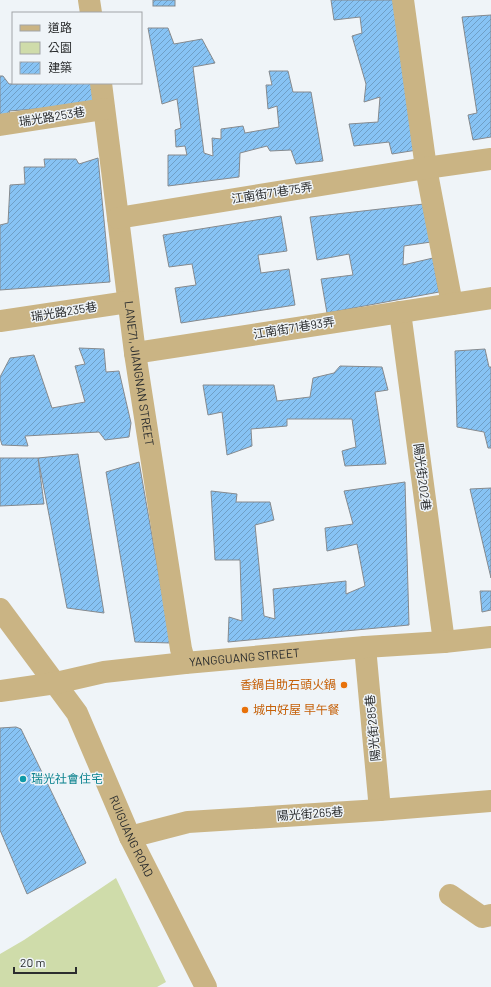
<svg xmlns="http://www.w3.org/2000/svg" width="491" height="987" font-family="Barlow,'Noto Sans TC',sans-serif">
	<defs>
		<pattern id="building-hatch" width="6" height="6" patternUnits="userSpaceOnUse"><rect width="6" height="6" fill="#87c3f4"/><path d="M-1 1l2-2M0 6l6-6M5 7l2-2" fill="none" stroke="#6f9fc6"/></pattern>
	</defs>
	<rect width="100%" height="100%" fill="#eff4f8"/>
	<polygon fill="#cfdcaa" points="116,878 166,982 157,987 0,987 0,954 24,940"/>
	<g fill="url(#building-hatch)" stroke="#868a8e">
		<rect x="153" y="0" width="22" height="6"/>
		<polygon points="331,0 398,0 417,150 392,154 389,142 354,146 349,124 378,122 380,97 364,102 366,84 352,36 362,33 360,17 334,20"/>
		<polygon points="491,15 491,137 473,140 468,115 477,113 462,17"/>
		<polygon points="148,28 168,28 174,44 202,39 215,63 193,67 204,153 213,156 212,138 221,139 221,129 243,126 245,133 279,127 277,106 268,109 266,85 272,85 269,71 288,71 293,92 311,92 323,161 296,164 291,150 270,151 267,146 240,153 239,177 168,186 168,155 187,155 185,146 176,147 175,130 181,128 177,99 162,104"/>
		<polygon points="0,76 3,76 9,84 96,83 97,101 48,108 9,111 11,117 0,118"/>
		<polygon points="98,158 110,282 0,290 0,225 8,223 10,185 25,184 24,167 45,167 44,159 76,159 79,164"/>
		<polygon points="424,204 431,242 404,246 403,265 433,258 439,292 327,313 321,279 353,275 349,254 317,260 310,217"/>
		<polygon points="281,216 287,251 258,255 261,273 289,269 295,305 181,323 175,288 196,285 192,264 169,267 163,235"/>
		<polygon points="79,348 104,349 106,372 119,371 131,423 129,437 105,440 99,432 25,436 28,446 2,445 0,438 0,377 10,358 34,355 52,408 85,402 75,366 85,364"/>
		<polygon points="485,349 489,367 491,367 491,448 488,448 484,432 457,427 455,351"/>
		<polygon points="340,366 382,367 388,390 375,392 386,464 345,466 342,451 356,447 352,419 287,419 287,426 251,429 252,446 227,455 222,412 208,415 203,385 274,385 277,401 310,397 313,378 334,373"/>
		<polygon points="78,454 104,613 67,608 38,458"/>
		<polygon points="0,458 38,458 44,504 0,506"/>
		<polygon points="139,462 171,643 135,642 106,472"/>
		<polygon points="405,482 409,625 228,642 229,617 242,621 240,560 215,560 211,491 237,494 236,502 270,502 274,520 255,525 264,616 275,619 273,589 346,581 346,594 365,586 357,544 327,551 325,528 353,524 344,491"/>
		<polygon points="491,488 491,578 470,489"/>
		<polygon points="480,591 491,591 491,610 482,612"/>
		<polygon points="16,727 21,729 86,863 27,894 0,830 0,728"/>
	</g>
	<g fill="none" stroke-linecap="round" stroke-linejoin="round">
		<g stroke="#cab484" stroke-width="22">
			<polyline points="89,0 91,13"/>
			<polyline points="403,0 426,168 452,304"/>
			<path id="s1" d="M 101,83 L 135,353 L 181,649 L 185,663"/>
			<polyline points="0,125 104,109"/>
			<polyline points="118,218 426,168 491,159"/>
			<polyline points="400,312 444,642"/>
			<polyline points="0,321 128,302"/>
			<polyline points="135,353 491,298"/>
			<path id="s2" d="M 0,609 L 77,713 L 130,837 L 206,987"/>
			<polyline points="365,647 380,810"/>
			<path id="s3" d="M 0,691 L 56,683 L 104,672 L 185,663 L 365,647 L 444,642 L 491,637"/>
			<polyline points="130,837 188,822 380,810 491,801"/>
			<polyline points="450,895 482,917 491,915"/>
		</g>
	</g>
	<g fill="#e8710a" stroke="#eff4f8" stroke-width="1.5">
		<circle cx="344" cy="685" r="4"/>
		<circle cx="245" cy="710" r="4"/>
	</g>
	<circle fill="#0f9aa8" stroke="#eff4f8" stroke-width="1.5" cx="23" cy="779" r="4"/>
	<g text-anchor="middle" stroke-width="3" stroke-linejoin="round" paint-order="stroke">
		<g font-size="12" fill="#2b2d2e" stroke="#eff4f8">
			<text transform="translate(52 117) rotate(-9)" y="4">瑞光路253巷</text>
			<text transform="translate(272 193) rotate(-9)" y="4">江南街71巷75弄</text>
			<text transform="translate(64 312) rotate(-9)" y="4">瑞光路235巷</text>
			<text transform="translate(294 328) rotate(-9)" y="4">江南街71巷93弄</text>
			<text dy="4" stroke="none"><textPath href="#s1" startOffset="293">LANE71, JIANGNAN STREET</textPath></text>
			<text transform="translate(422 477) rotate(83)" y="4">陽光街202巷</text>
			<text dy="4" stroke="none"><textPath href="#s3" startOffset="247">YANGGUANG STREET</textPath></text>
			<text transform="translate(373 728) rotate(-95)" y="4">陽光街285巷</text>
			<text transform="translate(310 814) rotate(-4)" y="4">陽光街265巷</text>
			<text dy="4" stroke="none"><textPath href="#s2" startOffset="264">RUIGUANG ROAD</textPath></text>
		</g>
		<g font-size="12" fill="#c56008" stroke="#eff4f8" text-anchor="end">
			<text x="336" y="689">香鍋自助石頭火鍋</text>
			<text x="253" y="714" text-anchor="start">城中好屋 早午餐</text>
		</g>
		<g font-size="12" fill="#0d838f" stroke="#eff4f8" text-anchor="start">
			<text x="31" y="783">瑞光社會住宅</text>
		</g>
	</g>
	<rect x="12" y="12" width="130" height="72" fill="#eff4f8" stroke="#a1a4a7"/>
	<rect x="20" y="25" width="20" height="6" fill="#cab484" stroke="#a1a4a7"/>
	<text x="48" y="32" font-size="12" fill="#2b2d2e">道路</text>
	<rect x="20" y="42" width="20" height="12" fill="#cfdcaa" stroke="#a1a4a7"/>
	<text x="48" y="52" font-size="12" fill="#2b2d2e">公園</text>
	<rect x="20" y="62" width="20" height="12" fill="url(#building-hatch)" stroke="#a1a4a7"/>
	<text x="48" y="72" font-size="12" fill="#2b2d2e">建築</text>
	<path d="M14 967v6h62v-6" fill="none" stroke="#2b2d2e" stroke-width="2"/>
	<text x="20" y="967" font-size="12" fill="#2b2d2e" stroke="#eff4f8" stroke-width="3" paint-order="stroke">20 m</text>
</svg>
